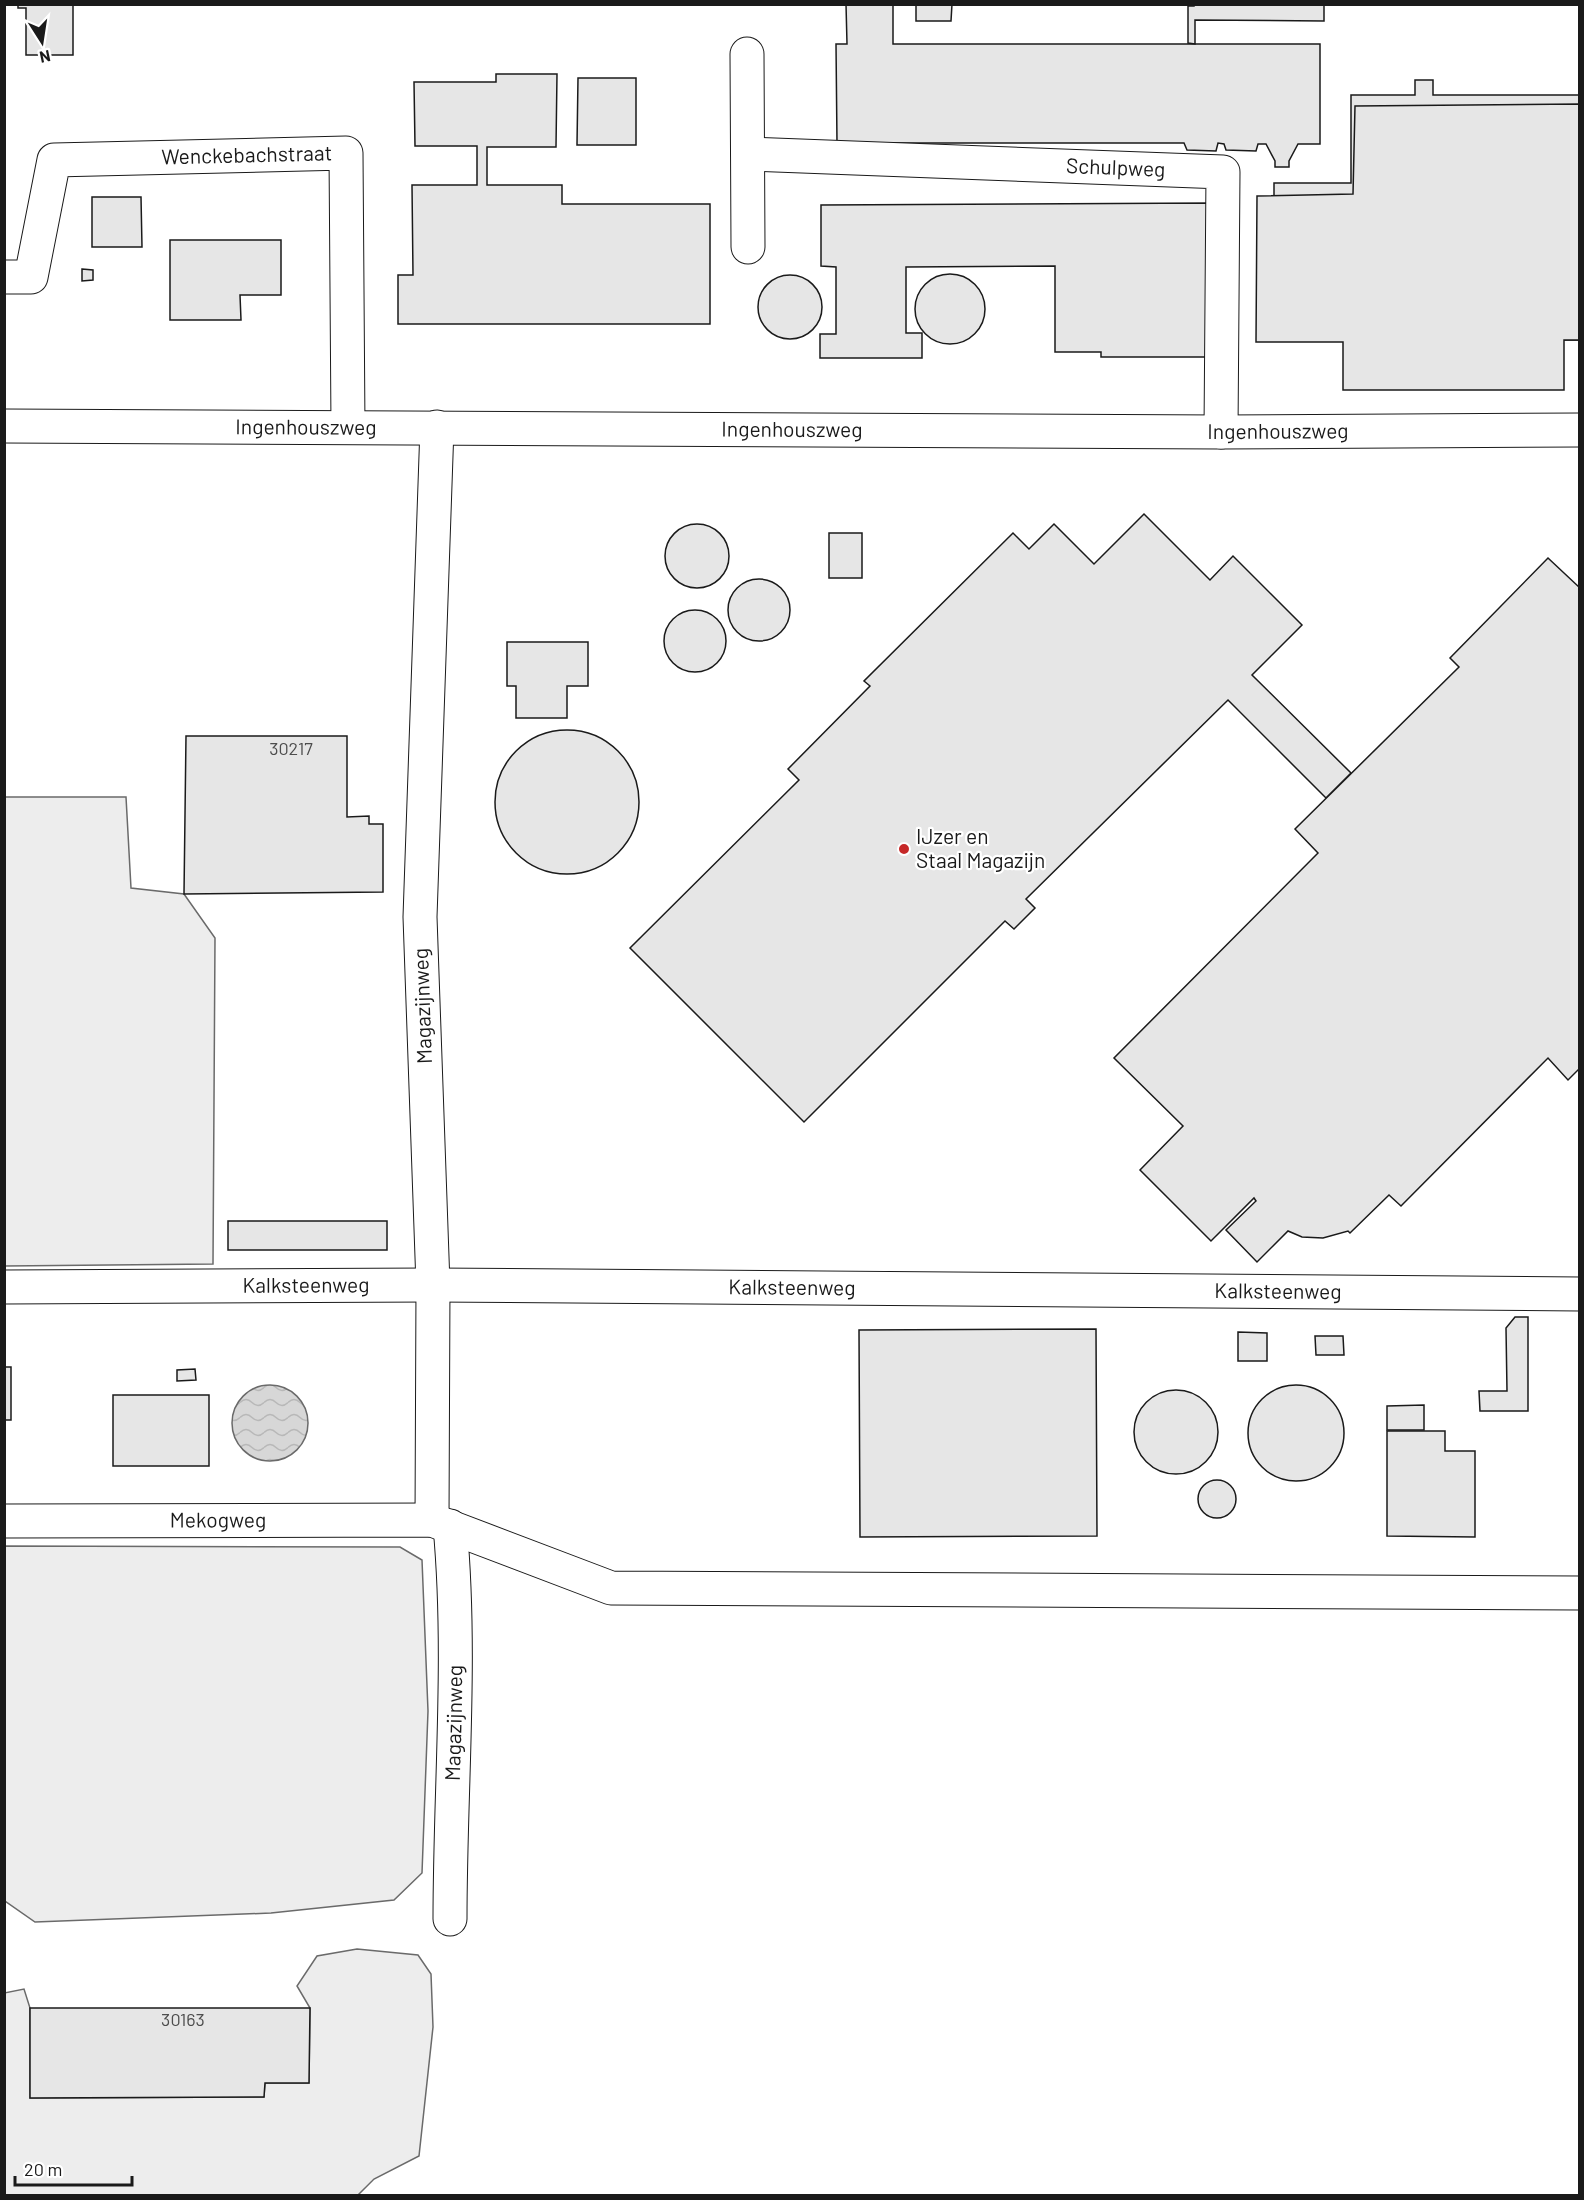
<svg xmlns="http://www.w3.org/2000/svg" width="1584" height="2200" font-family="Barlow,sans-serif">
	<defs>
		<pattern id="water-waves" width="16" height="10" patternUnits="userSpaceOnUse" patternTransform="scale(1.5)"><rect width="16" height="10" fill="#d7d7d7"/><path d="M0 5q4-4 8 0t8 0" fill="none" stroke="#b8b8b8"/></pattern>
	</defs>
	<rect width="100%" height="100%" fill="#fff"/>
	<g fill="#ededed" stroke="#6a6a6a" stroke-width="1.5">
		<polygon points="5,797 126,797 131,888 184,894 215,938 213,1264 5,1266"/>
		<polygon points="4,1546 400,1547 422,1560 428,1711 422,1873 394,1900 271,1913 35,1922 5,1901"/>
		<polygon points="357,1949 418,1955 431,1974 433,2027 419,2156 374,2179 358,2195 5,2195 4,1993 24,1989 30,2008 30,2098 264,2097 265,2083 309,2083 310,2008 297,1986 317,1956"/>
	</g>
	<circle fill="url(#water-waves)" stroke="#6a6a6a" stroke-width="1.5" cx="270" cy="1423" r="38"/>
	<g fill="#e6e6e6" stroke="#1a1a1a" stroke-width="1.5">
		<polygon points="18,4 73,4 73,55 26,55 26,8 18,8"/>
		<polygon points="846,4 893,4 893,44 1320,44 1320,144 1298,144 1289,161 1289,167 1275,167 1275,161 1266,144 1258,144 1256,151 1226,150 1224,144 1218,143 1216,151 1187,150 1184,143 837,143 836,44 847,44"/>
		<polygon points="916,4 952,4 951,21 916,21"/>
		<polygon points="1194,4 1324,4 1324,21 1195,20 1195,44 1188,43 1188,6 1194,6"/>
		<polygon points="496,74 557,74 556,147 487,147 487,185 562,185 562,204 710,204 710,324 398,324 398,275 413,275 412,185 477,185 477,146 415,146 414,82 496,82"/>
		<polygon points="578,78 636,78 636,145 577,145"/>
		<polygon points="1415,80 1433,80 1433,95 1580,95 1580,340 1274,340 1274,183 1351,183 1351,95 1415,95"/>
		<polygon points="1580,104 1580,340 1564,340 1564,390 1343,390 1343,342 1256,342 1257,196 1353,194 1355,106"/>
		<polygon points="92,197 141,197 142,247 92,247"/>
		<polygon points="1212,203 1211,357 1101,357 1101,352 1055,352 1055,266 906,267 906,333 922,333 922,358 820,358 820,334 836,334 836,267 821,266 821,205"/>
		<polygon points="170,240 281,240 281,295 240,295 241,320 170,320"/>
		<polygon points="82,269 93,270 93,280 82,281"/>
		<circle cx="950" cy="309" r="35"/>
		<circle cx="790" cy="307" r="32"/>
		<polygon points="1144,514 1210,580 1233,556 1302,625 1252,675 1351,773 1326,798 1228,700 1026,899 1035,908 1014,929 1005,921 804,1122 630,948 799,780 788,769 870,686 864,681 1013,533 1029,549 1054,524 1094,564"/>
		<circle cx="697" cy="556" r="32"/>
		<rect x="829" y="533" width="33" height="45"/>
		<polygon points="1548,558 1580,588 1580,1068 1568,1080 1548,1058 1401,1206 1389,1195 1350,1233 1348,1231 1323,1238 1302,1237 1288,1231 1257,1262 1226,1230 1256,1201 1254,1198 1211,1241 1140,1170 1183,1126 1114,1058 1318,853 1295,829 1459,667 1450,658"/>
		<circle cx="759" cy="610" r="31"/>
		<circle cx="695" cy="641" r="31"/>
		<polygon points="507,642 588,642 588,686 567,686 567,718 516,718 516,686 507,686"/>
		<circle cx="567" cy="802" r="72"/>
		<polygon points="186,736 347,736 347,817 369,816 369,824 383,824 383,892 184,894"/>
		<rect x="228" y="1221" width="159" height="29"/>
		<polygon points="1515,1317 1528,1317 1528,1411 1480,1411 1479,1391 1507,1391 1506,1328"/>
		<polygon points="1096,1329 1097,1536 860,1537 859,1330"/>
		<polygon points="1238,1332 1267,1333 1267,1361 1238,1361"/>
		<polygon points="1315,1336 1343,1336 1344,1355 1316,1355"/>
		<rect x="4" y="1367" width="7" height="53"/>
		<polygon points="195,1369 196,1380 177,1381 177,1370"/>
		<circle cx="1296" cy="1433" r="48"/>
		<circle cx="1176" cy="1432" r="42"/>
		<rect x="113" y="1395" width="96" height="71"/>
		<polygon points="1424,1405 1424,1430 1387,1430 1387,1406"/>
		<polygon points="1387,1431 1445,1431 1445,1451 1475,1451 1475,1537 1387,1536"/>
		<circle cx="1217" cy="1499" r="19"/>
		<polygon points="30,2008 310,2008 309,2083 265,2083 264,2097 30,2098"/>
	</g>
	<g fill="none" stroke-linecap="round" stroke-linejoin="round">
		<defs>
			<g id="minor">
				<polyline points="747,54 748,247"/>
				<path id="s1" d="M 748,154 L 1223,172 L 1221,432"/>
				<path id="s2" d="M 4,277 L 31,277 L 54,160 L 346,153 L 348,427"/>
				<path id="s3" d="M 4,426 L 1221,432 L 1580,430"/>
				<path id="s4" d="M 4,1287 L 433,1285 L 1580,1294"/>
				<polyline points="432,1520 433,1285 420,917 437,427"/>
				<path id="s5" d="M 4,1521 L 432,1520 L 611,1588 L 1580,1593"/>
				<path id="s6" d="M 450,1919 C 450,1788 462,1657 450,1526"/>
			</g>
		</defs>
		<use href="#minor" stroke="#1a1a1a" stroke-width="35"/>
		<use href="#minor" stroke="#fff" stroke-width="33"/>
	</g>
	<circle fill="#c62828" stroke="#fff" stroke-width="2" cx="904" cy="849" r="6"/>
	<g text-anchor="middle" stroke-width="4.5" stroke-linejoin="round" paint-order="stroke">
		<g font-size="18" fill="#4d4d4d">
			<text x="291" y="755">30217</text>
			<text x="183" y="2026">30163</text>
		</g>
		<g font-size="21" fill="#1a1a1a" stroke="#fff">
			<text dy="7" stroke="none"><textPath href="#s2" startOffset="339">Wenckebachstraat</textPath></text>
			<text dy="7" stroke="none"><textPath href="#s1" startOffset="368">Schulpweg</textPath></text>
			<text dy="7" stroke="none"><textPath href="#s3" startOffset="302">Ingenhouszweg</textPath></text>
			<text dy="7" stroke="none"><textPath href="#s3" startOffset="788">Ingenhouszweg</textPath></text>
			<text dy="7" stroke="none"><textPath href="#s3" startOffset="1274">Ingenhouszweg</textPath></text>
			<text transform="translate(423 1006) rotate(-92)" y="7">Magazijnweg</text>
			<text dy="7" stroke="none"><textPath href="#s4" startOffset="302">Kalksteenweg</textPath></text>
			<text dy="7" stroke="none"><textPath href="#s4" startOffset="788">Kalksteenweg</textPath></text>
			<text dy="7" stroke="none"><textPath href="#s4" startOffset="1274">Kalksteenweg</textPath></text>
			<text dy="7" stroke="none"><textPath href="#s5" startOffset="214">Mekogweg</textPath></text>
			<text dy="7" stroke="none"><textPath href="#s6" startOffset="196">Magazijnweg</textPath></text>
		</g>
		<g font-size="21" fill="#1a1a1a" stroke="#fff" text-anchor="start">
			<text x="916" y="844">IJzer en<tspan x="916" dy="24">Staal Magazijn</tspan></text>
		</g>
	</g>
	<rect width="1584" height="2200" fill="none" stroke="#1a1a1a" stroke-width="12"/>
	<g transform="translate(42 42) rotate(168)" stroke="#ffffff" stroke-width="4.5" paint-order="stroke">
	<path d="M0-4.5L10 22L0 15L-10 22Z" fill="#1a1a1a"/>
	<text y="-9" font-size="16" font-weight="bold" text-anchor="middle" fill="#1a1a1a">N</text>
	</g>
	<path d="M15 2176v9h117v-9" fill="none" stroke="#1a1a1a" stroke-width="3"/>
	<text x="24" y="2176" font-size="18" fill="#1a1a1a" stroke="#ffffff" stroke-width="4.5" paint-order="stroke">20 m</text>
</svg>
